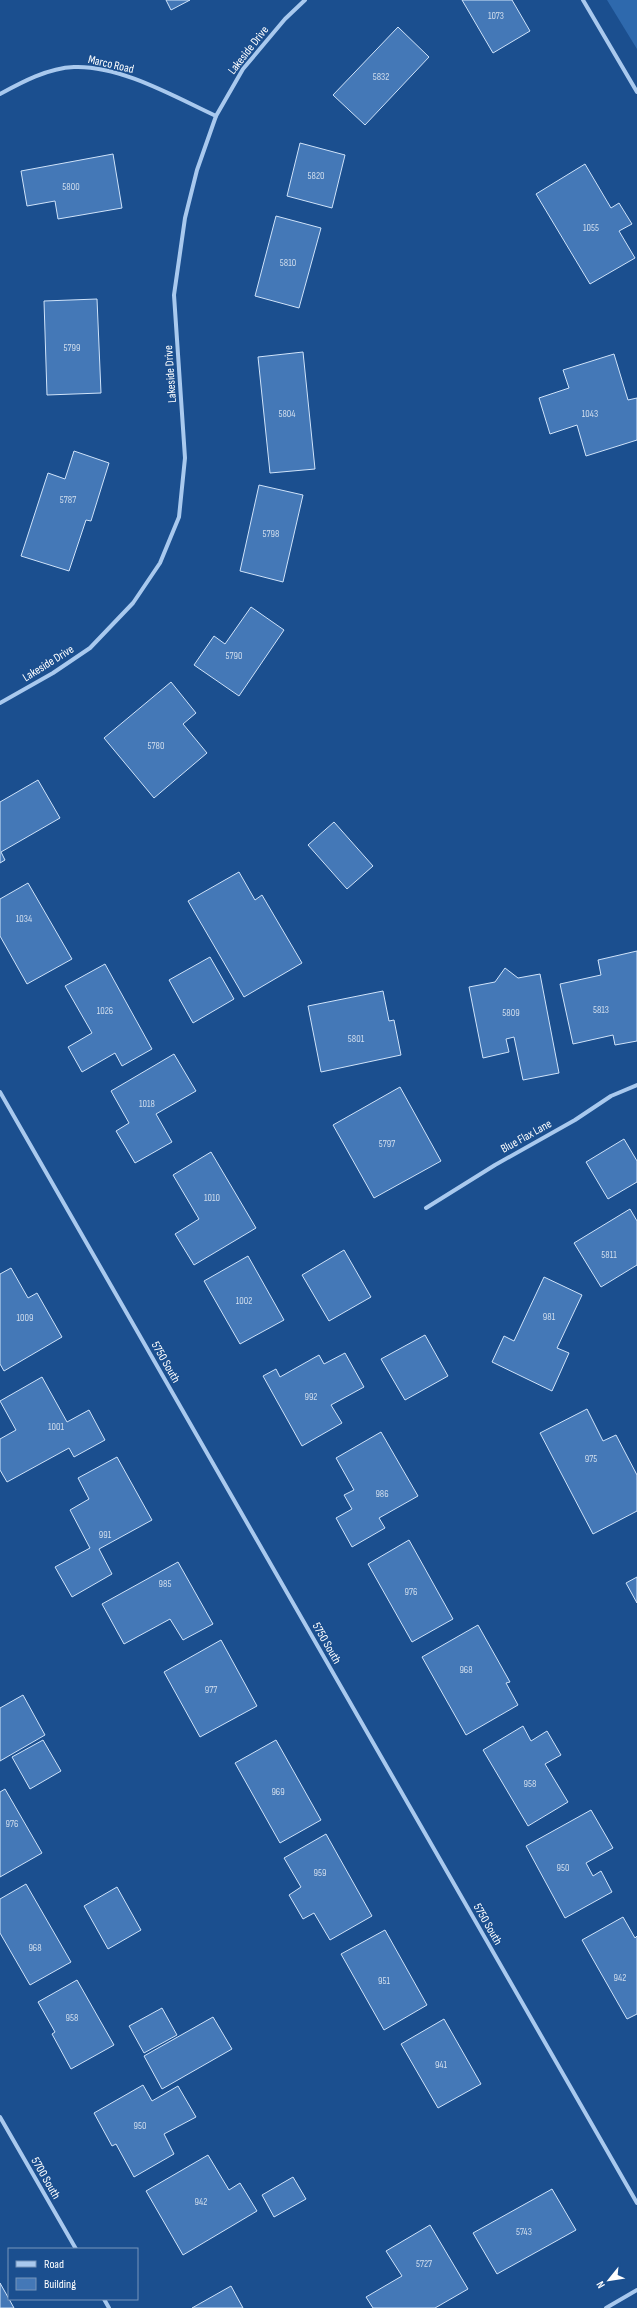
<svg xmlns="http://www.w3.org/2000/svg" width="637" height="2308" font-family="'Sofia Sans Condensed',sans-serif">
	<rect width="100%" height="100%" fill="#1b4f8f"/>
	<polygon fill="#2e69ad" points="607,0 637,0 637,49"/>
	<g fill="#4478b7" stroke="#cfe3fa">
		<polygon points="166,0 190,0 171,10"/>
		<polygon points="462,0 512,0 530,31 493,53"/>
		<polygon points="398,27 429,57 365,125 333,95"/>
		<polygon points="300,143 345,155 332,208 287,196"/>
		<polygon points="113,154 122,208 58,219 55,201 27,206 21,171"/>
		<polygon points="585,164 611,208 619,203 632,224 619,231 635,258 590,284 536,194"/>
		<polygon points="276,216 321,228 299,308 255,296"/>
		<polygon points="97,299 101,393 47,395 44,301"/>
		<polygon points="303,352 315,469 270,473 258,357"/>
		<polygon points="614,354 628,400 637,398 637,440 586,456 577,425 550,434 539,398 569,388 563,370"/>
		<polygon points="74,451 109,463 91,521 86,520 69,571 21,556 48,473 65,479"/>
		<polygon points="259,485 303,495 283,582 240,571"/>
		<polygon points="251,607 284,630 239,696 194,665 214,636 225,644"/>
		<polygon points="171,682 196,713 183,724 207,753 154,798 104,738"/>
		<polygon points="38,780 60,818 1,852 5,860 0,863 0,802"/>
		<polygon points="334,822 373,866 347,889 308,845"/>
		<polygon points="239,872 255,900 262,895 302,963 244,997 188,901"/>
		<polygon points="28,883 72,959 27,984 0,936 0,899"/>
		<polygon points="637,951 637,1041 615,1045 613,1035 573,1044 560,984 601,975 598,960"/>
		<polygon points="210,957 234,999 193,1023 169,980"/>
		<polygon points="105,964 152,1049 122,1066 115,1053 82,1072 68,1047 92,1033 65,986"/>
		<polygon points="505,968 518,978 540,974 559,1073 523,1080 514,1037 506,1039 509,1052 483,1058 469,987 495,982"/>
		<polygon points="383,991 389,1021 394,1020 401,1055 321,1072 308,1006"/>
		<polygon points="174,1054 196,1091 156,1114 172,1142 135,1163 116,1131 129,1123 111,1091"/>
		<polygon points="400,1087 441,1161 374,1198 333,1125"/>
		<polygon points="624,1139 637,1161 637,1182 608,1199 586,1162"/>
		<polygon points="211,1152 256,1228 194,1265 175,1234 199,1219 173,1175"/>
		<polygon points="630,1209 637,1221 637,1265 601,1287 574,1243"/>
		<polygon points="344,1250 371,1297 329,1321 302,1275"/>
		<polygon points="248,1256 284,1320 240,1344 204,1281"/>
		<polygon points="11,1268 28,1298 37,1293 62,1337 4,1371 0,1364 0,1274"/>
		<polygon points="544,1277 582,1295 557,1348 569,1353 552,1391 492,1362 504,1336 514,1341"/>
		<polygon points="425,1335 448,1376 405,1400 381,1359"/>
		<polygon points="345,1353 364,1387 331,1405 342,1423 302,1446 263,1376 276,1369 280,1377 319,1355 324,1364"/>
		<polygon points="42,1377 67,1422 89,1410 105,1440 74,1457 69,1448 7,1482 0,1470 0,1439 16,1430 0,1401"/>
		<polygon points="587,1409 603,1441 616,1435 637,1475 637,1511 593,1534 540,1433"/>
		<polygon points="381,1432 418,1496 379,1518 385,1528 352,1547 336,1518 352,1509 344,1495 354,1490 336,1458"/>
		<polygon points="117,1457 152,1520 99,1549 112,1574 72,1597 55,1567 90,1548 70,1510 89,1499 78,1478"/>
		<polygon points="409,1540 453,1619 412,1642 368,1564"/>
		<polygon points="178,1562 213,1624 183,1640 170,1619 124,1644 102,1604"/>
		<polygon points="637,1577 637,1603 626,1583"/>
		<polygon points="478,1625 510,1682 506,1683 518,1705 466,1735 422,1657"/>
		<polygon points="221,1640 257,1706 200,1737 164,1672"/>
		<polygon points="23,1695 45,1735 0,1761 0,1708"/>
		<polygon points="523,1726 531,1741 547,1731 561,1755 545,1764 568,1802 528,1826 483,1750"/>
		<polygon points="43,1740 61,1771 30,1789 12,1757"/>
		<polygon points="276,1740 321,1820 280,1843 235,1763"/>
		<polygon points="5,1789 42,1853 0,1877 0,1792"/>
		<polygon points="591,1810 613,1848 586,1863 593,1876 601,1871 612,1892 565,1918 526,1846"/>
		<polygon points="326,1834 372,1916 330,1940 314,1913 303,1919 289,1895 301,1887 284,1858"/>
		<polygon points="26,1884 71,1962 30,1985 0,1933 0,1899"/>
		<polygon points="117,1887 141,1930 108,1949 84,1906"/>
		<polygon points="623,1917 635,1938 637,1936 637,2014 627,2019 582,1940"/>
		<polygon points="385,1930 427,2005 384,2030 341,1954"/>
		<polygon points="77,1980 114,2045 71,2069 52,2034 55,2032 38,2002"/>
		<polygon points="162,2008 177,2035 144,2053 129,2026"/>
		<polygon points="213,2017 232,2049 162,2089 144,2056"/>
		<polygon points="444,2019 481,2084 438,2108 401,2044"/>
		<polygon points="143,2085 152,2101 178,2086 196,2117 164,2134 174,2154 134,2177 116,2144 112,2146 94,2113"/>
		<polygon points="208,2155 229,2190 240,2183 257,2211 183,2255 146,2191"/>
		<polygon points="293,2177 306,2199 274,2217 262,2195"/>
		<polygon points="552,2189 576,2230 497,2274 473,2233"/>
		<polygon points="430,2225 468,2289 435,2308 373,2308 366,2297 402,2276 386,2251"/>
		<polygon points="0,2283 9,2299 14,2308 0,2308"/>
		<polygon points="231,2286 243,2308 192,2308"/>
	</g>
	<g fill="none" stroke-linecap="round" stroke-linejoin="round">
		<g stroke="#a9c9ee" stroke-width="4">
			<polyline points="583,0 637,92"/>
			<path d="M 0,94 C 22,82 48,68 74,67 C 120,65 175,97 216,116"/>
			<polyline points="0,703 53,673 90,648 133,603 160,563 179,517 185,458 174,295 185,218 197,170 216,116 243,69 285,19 305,0"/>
			<polyline points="0,1092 637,2203"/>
			<polyline points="426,1208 495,1165 575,1120 611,1096 637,1085"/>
			<polyline points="0,2117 76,2249"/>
			<polyline points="104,2299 109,2308"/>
			<polyline points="606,2308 637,2290"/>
		</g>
	</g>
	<g text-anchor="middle" stroke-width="3" stroke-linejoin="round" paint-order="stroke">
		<g font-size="10" fill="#d0dded">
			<text x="496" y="19">1073</text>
			<text x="381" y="80">5832</text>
			<text x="316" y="179">5820</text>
			<text x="71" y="190">5800</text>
			<text x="591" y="231">1055</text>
			<text x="288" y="266">5810</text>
			<text x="72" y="351">5799</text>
			<text x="287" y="417">5804</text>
			<text x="590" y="417">1043</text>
			<text x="68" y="503">5787</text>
			<text x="271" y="537">5798</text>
			<text x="234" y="659">5790</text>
			<text x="156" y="749">5780</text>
			<text x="24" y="922">1034</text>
			<text x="601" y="1013">5813</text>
			<text x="105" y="1014">1026</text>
			<text x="511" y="1016">5809</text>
			<text x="356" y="1042">5801</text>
			<text x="147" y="1107">1018</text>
			<text x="387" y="1147">5797</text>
			<text x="212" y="1201">1010</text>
			<text x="609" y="1258">5811</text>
			<text x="244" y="1304">1002</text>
			<text x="549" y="1320">981</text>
			<text x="25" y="1321">1009</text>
			<text x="311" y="1400">992</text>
			<text x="56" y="1430">1001</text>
			<text x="591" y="1462">975</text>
			<text x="382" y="1497">986</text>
			<text x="105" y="1538">991</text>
			<text x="165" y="1587">985</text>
			<text x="411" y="1595">976</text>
			<text x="466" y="1673">968</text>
			<text x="211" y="1693">977</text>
			<text x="530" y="1787">958</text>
			<text x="278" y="1795">969</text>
			<text x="12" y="1827">976</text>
			<text x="563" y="1871">950</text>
			<text x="320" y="1876">959</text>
			<text x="35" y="1951">968</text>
			<text x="620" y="1981">942</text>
			<text x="384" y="1984">951</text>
			<text x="72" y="2021">958</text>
			<text x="441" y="2068">941</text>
			<text x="140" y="2129">950</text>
			<text x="201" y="2205">942</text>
			<text x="524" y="2235">5743</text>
			<text x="424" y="2267">5727</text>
		</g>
		<g font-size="12" fill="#fff" stroke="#1b4f8f">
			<text transform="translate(248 50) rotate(-52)" y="4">Lakeside Drive</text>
			<text transform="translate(111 64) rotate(13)" y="4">Marco Road</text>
			<text transform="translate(170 374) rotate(-94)" y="4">Lakeside Drive</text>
			<text transform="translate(48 663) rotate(-32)" y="4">Lakeside Drive</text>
			<text transform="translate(526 1136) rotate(-29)" y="4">Blue Flax Lane</text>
			<text transform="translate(166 1362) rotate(60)" y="4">5750 South</text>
			<text transform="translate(327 1643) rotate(60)" y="4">5750 South</text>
			<text transform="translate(488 1924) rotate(60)" y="4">5750 South</text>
			<text transform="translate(46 2178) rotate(60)" y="4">5700 South</text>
		</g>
	</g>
	<rect x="8" y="2248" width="130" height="52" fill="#1b4f8f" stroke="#7695bc"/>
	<rect x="16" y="2261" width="20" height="6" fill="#a9c9ee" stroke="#7695bc"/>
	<text x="44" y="2268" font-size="12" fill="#ffffff">Road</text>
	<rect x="16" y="2278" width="20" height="12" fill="#4478b7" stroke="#7695bc"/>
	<text x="44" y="2288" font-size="12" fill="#ffffff">Building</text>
	<g transform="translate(609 2280) rotate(240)" stroke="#1b4f8f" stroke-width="3" paint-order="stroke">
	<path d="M0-3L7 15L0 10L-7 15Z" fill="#ffffff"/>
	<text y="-6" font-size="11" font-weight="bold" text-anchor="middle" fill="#ffffff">N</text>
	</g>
</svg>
